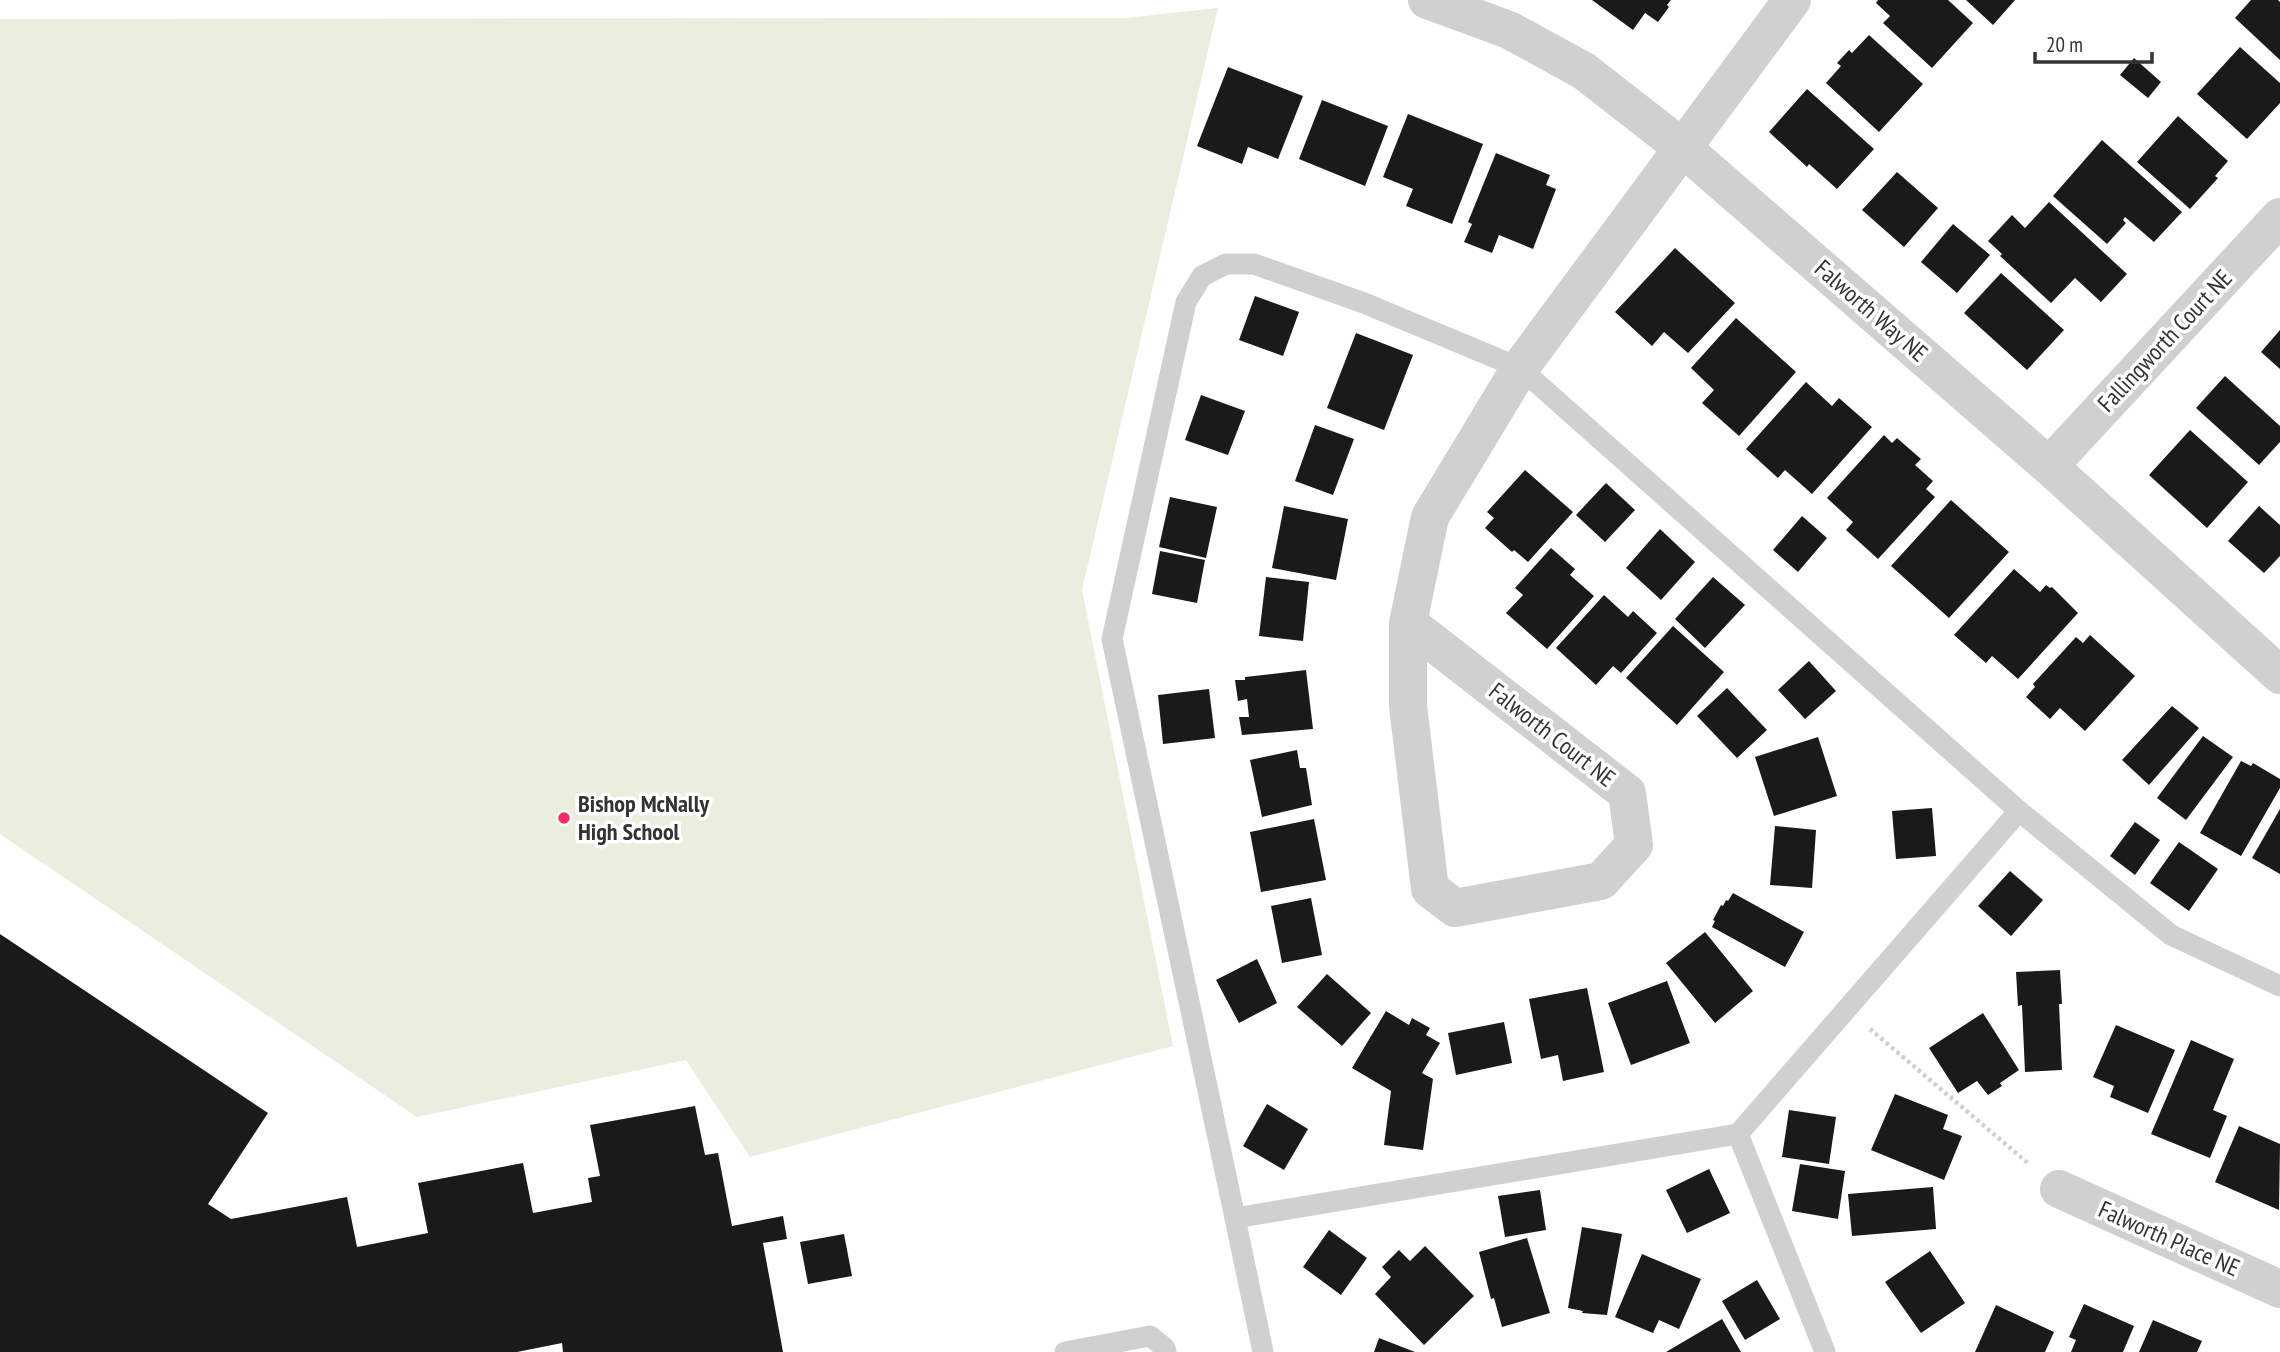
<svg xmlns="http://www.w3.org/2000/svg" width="2280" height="1352" font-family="'PT Sans Narrow',sans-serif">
	<rect width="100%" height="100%" fill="#fff"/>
	<polygon fill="#eaeede" points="1218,8 1082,590 1173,1046 750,1157 686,1060 417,1117 0,834 0,19 1125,18"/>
	<g fill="#1a1a1a">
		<polygon points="1592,0 1671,0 1667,5 1669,7 1658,22 1645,13 1633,30"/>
		<polygon points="1878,0 1948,0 1973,23 1932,68 1883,23 1890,16 1876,3"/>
		<polygon points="1966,0 2015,0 1993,25"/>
		<polygon points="2251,0 2278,0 2280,2 2280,60 2235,18"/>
		<polygon points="1869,35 1923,84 1879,132 1826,83 1841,66 1837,63 1849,50 1852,53"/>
		<polygon points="2240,47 2280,83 2280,103 2247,139 2197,94"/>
		<polygon points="2134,58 2161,82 2148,98 2120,75"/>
		<polygon points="1228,67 1303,96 1278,159 1248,147 1242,164 1197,146"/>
		<polygon points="1807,89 1874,149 1837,189 1809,164 1807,167 1769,132"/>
		<polygon points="1322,100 1388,126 1365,186 1299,159"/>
		<polygon points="1408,114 1483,144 1452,224 1406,206 1413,189 1383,177"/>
		<polygon points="2178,116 2228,161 2215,176 2218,178 2190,209 2137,162"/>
		<polygon points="2102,140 2182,212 2154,242 2125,217 2123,220 2126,223 2107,244 2053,196"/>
		<polygon points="1496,153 1550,175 1546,185 1556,189 1533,249 1499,235 1492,253 1464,242 1472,224 1468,222"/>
		<polygon points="1897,172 1938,208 1904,247 1862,210"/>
		<polygon points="2049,202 2127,274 2101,302 2075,278 2051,303 2000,256 2002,254 1988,241 2012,215 2025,228"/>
		<polygon points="1953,224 1990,255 1957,293 1921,262"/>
		<polygon points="1675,248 1735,303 1688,353 1664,332 1652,346 1615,312"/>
		<polygon points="2001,273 2064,330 2027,370 1964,313"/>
		<polygon points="1255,296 1299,312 1283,356 1239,340"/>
		<polygon points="1736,318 1796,372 1739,436 1702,403 1714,390 1691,368"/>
		<polygon points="2280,330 2280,369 2261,352"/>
		<polygon points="1356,333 1413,355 1384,430 1327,408"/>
		<polygon points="2225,376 2280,426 2280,442 2259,465 2196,408"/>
		<polygon points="1806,382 1832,406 1839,398 1872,427 1812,494 1785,470 1778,478 1746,449"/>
		<polygon points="1201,395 1245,411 1228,455 1185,440"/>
		<polygon points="1315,425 1354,439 1333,495 1295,481"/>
		<polygon points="2190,430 2248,482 2207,528 2149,475"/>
		<polygon points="1884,435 1892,443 1897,438 1921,459 1915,465 1933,481 1926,489 1935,497 1878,559 1846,530 1853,522 1827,498"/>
		<polygon points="1525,470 1573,512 1528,562 1514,550 1512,552 1485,528 1494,518 1487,512"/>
		<polygon points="1606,483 1635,510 1605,542 1576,515"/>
		<polygon points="1170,497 1217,507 1206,558 1159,547"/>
		<polygon points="1951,500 2009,552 1949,618 1891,566"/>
		<polygon points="1284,506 1348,519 1336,580 1272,568"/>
		<polygon points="2259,506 2280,525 2280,556 2264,573 2228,541"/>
		<polygon points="1802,516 1827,538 1798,572 1773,550"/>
		<polygon points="1660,529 1695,562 1661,600 1626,568"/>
		<polygon points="1551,548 1575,569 1570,575 1594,596 1547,649 1506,613 1523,595 1515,588"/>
		<polygon points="1160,551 1205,560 1197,603 1152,594"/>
		<polygon points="2014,569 2040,592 2046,585 2050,588 2052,587 2078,613 2018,679 1992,656 1986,663 1954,635"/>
		<polygon points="1266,577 1309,582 1303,641 1259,636"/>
		<polygon points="1713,577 1745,605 1705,648 1675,619"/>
		<polygon points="1604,595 1628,617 1633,611 1657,633 1621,673 1613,666 1596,685 1556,648"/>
		<polygon points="1673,626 1724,672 1677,725 1626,678"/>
		<polygon points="2090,635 2135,676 2085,731 2060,708 2050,719 2026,697 2035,687 2033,684 2076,637 2083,643"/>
		<polygon points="1809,661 1836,691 1805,719 1778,690"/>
		<polygon points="1306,670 1313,729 1242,735 1239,717 1249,717 1247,699 1238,701 1235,680 1245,680 1245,677"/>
		<polygon points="1727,688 1767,730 1737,758 1697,716"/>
		<polygon points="1209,689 1215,738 1163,744 1158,695"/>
		<polygon points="2172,706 2199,728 2149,785 2122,760"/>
		<polygon points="2203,736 2233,757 2186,820 2157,798"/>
		<polygon points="1818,737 1837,796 1774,816 1755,757"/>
		<polygon points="1297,750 1300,768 1306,768 1312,805 1262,817 1250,760"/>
		<polygon points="2241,761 2251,766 2253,763 2280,779 2280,788 2241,856 2200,833"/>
		<polygon points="1932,808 1936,856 1896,859 1892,811"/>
		<polygon points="2280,809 2280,874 2252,858"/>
		<polygon points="1314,819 1326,880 1261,892 1250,832"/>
		<polygon points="2135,822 2160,840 2135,875 2110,856"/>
		<polygon points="1775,826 1816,830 1812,888 1770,885"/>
		<polygon points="2179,842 2218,869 2189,911 2150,883"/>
		<polygon points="2010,871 2043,900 2011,936 1978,906"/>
		<polygon points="1733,893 1804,932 1785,967 1712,927 1715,921 1713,920 1721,905 1723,906 1726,900 1728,901"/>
		<polygon points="1311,898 1322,955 1282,963 1271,906"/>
		<polygon points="1705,932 1753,991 1715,1023 1666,963"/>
		<polygon points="0,934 268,1113 208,1204 231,1219 347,1197 357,1247 428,1233 418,1183 523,1163 533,1213 592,1202 588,1178 600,1176 590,1125 695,1106 705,1155 718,1153 732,1226 783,1216 787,1239 763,1243 783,1352 563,1352 562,1343 517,1352 0,1352"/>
		<polygon points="1257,959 1277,1003 1239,1023 1216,980"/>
		<polygon points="2060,970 2062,1004 2059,1004 2062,1070 2025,1072 2022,1005 2018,1006 2016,972"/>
		<polygon points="1327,974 1371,1013 1342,1046 1297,1007"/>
		<polygon points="1667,981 1690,1043 1631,1065 1608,1003"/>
		<polygon points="1587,988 1604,1072 1563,1081 1558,1055 1541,1059 1529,999"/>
		<polygon points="1386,1011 1409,1025 1412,1018 1430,1028 1426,1035 1440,1043 1422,1073 1433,1079 1423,1150 1384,1145 1391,1091 1352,1068"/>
		<polygon points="1983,1013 2019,1070 2000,1083 2002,1086 1988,1095 1977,1081 1958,1093 1929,1048"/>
		<polygon points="1504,1022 1512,1063 1456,1075 1448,1033"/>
		<polygon points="2116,1025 2175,1050 2148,1113 2110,1097 2114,1086 2093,1077"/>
		<polygon points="2191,1040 2234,1059 2213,1110 2227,1116 2210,1158 2151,1134"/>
		<polygon points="1895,1094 1948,1115 1943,1129 1962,1136 1944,1180 1871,1150"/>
		<polygon points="1267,1104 1308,1129 1284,1170 1243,1146"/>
		<polygon points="1789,1110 1836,1117 1829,1164 1782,1157"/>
		<polygon points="2239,1126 2280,1144 2279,1210 2215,1182"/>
		<polygon points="1800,1164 1845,1171 1838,1219 1792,1211"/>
		<polygon points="1709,1169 1730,1213 1687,1233 1666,1190"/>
		<polygon points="1933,1187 1936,1229 1852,1236 1848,1194"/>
		<polygon points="1540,1190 1546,1230 1505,1237 1498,1196"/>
		<polygon points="1582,1227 1622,1234 1607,1315 1582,1313 1583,1311 1568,1308"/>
		<polygon points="1329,1230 1367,1258 1341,1295 1303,1267"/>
		<polygon points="844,1234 852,1276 808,1284 800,1242"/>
		<polygon points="1527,1238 1550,1313 1502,1327 1494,1298 1491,1299 1479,1252"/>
		<polygon points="1425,1246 1474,1296 1424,1345 1375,1294 1391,1277 1382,1267 1399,1250 1410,1261"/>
		<polygon points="1930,1251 1965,1303 1921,1333 1885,1282"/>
		<polygon points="1642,1254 1701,1279 1679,1329 1659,1320 1653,1333 1615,1317"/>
		<polygon points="1757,1280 1780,1319 1745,1340 1722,1301"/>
		<polygon points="2084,1304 2134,1326 2123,1352 2071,1352 2076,1340 2069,1337"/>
		<polygon points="1996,1305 2054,1332 2045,1352 1975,1352"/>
		<polygon points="1722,1319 1741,1352 1666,1352"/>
		<polygon points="2153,1320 2202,1341 2197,1352 2139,1352"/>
		<polygon points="1379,1338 1415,1352 1374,1352"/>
	</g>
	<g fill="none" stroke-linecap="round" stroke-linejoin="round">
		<polyline stroke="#d0d0d0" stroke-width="4.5" stroke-dasharray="3.5 3.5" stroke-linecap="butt" points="1870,1029 2029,1164"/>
		<g stroke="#d0d0d0" stroke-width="21">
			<polyline points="1738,1134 2019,811"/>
			<polyline points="1235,1218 1263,1352"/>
			<polyline points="1065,1352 1150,1336 1165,1348 1166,1352"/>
			<polyline points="1825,1352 1738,1134 1235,1218 1112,639 1186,302 1202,276 1226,264 1254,264 1364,303 1520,368 2019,811 2171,935 2280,986"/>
		</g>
		<g stroke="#d0d0d0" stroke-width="38">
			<polyline points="1427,0 1509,30 1584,71 1684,149 2049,466 2280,675"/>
			<polyline points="2049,466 2280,217"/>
			<polyline points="1408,623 1627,793 1634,845 1601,881 1455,908 1430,889 1408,706 1408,623 1430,517 1520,368 1792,0"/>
			<polyline points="2059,1189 2280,1289"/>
		</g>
	</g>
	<circle fill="#f32c69" stroke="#fff" stroke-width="2.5" cx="564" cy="818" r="7"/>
	<g text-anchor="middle" stroke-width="7" stroke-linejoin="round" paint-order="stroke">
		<g font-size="24" fill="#333" stroke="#fff">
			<text transform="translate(1871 311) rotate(41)" y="8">Falworth Way NE</text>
			<text transform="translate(2165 341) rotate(-47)" y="8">Fallingworth Court NE</text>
			<text transform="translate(1552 735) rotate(38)" y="8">Falworth Court NE</text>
			<text transform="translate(2169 1239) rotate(24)" y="8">Falworth Place NE</text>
		</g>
		<g font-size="24" font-weight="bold" fill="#333" stroke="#fff" text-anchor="start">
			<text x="578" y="812">Bishop McNally<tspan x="578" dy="28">High School</tspan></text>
		</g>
	</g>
	<path d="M2035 52v10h117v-10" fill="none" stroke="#333333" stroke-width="3.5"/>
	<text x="2046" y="52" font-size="21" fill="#333333" stroke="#ffffff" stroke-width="5" paint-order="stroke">20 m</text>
</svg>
